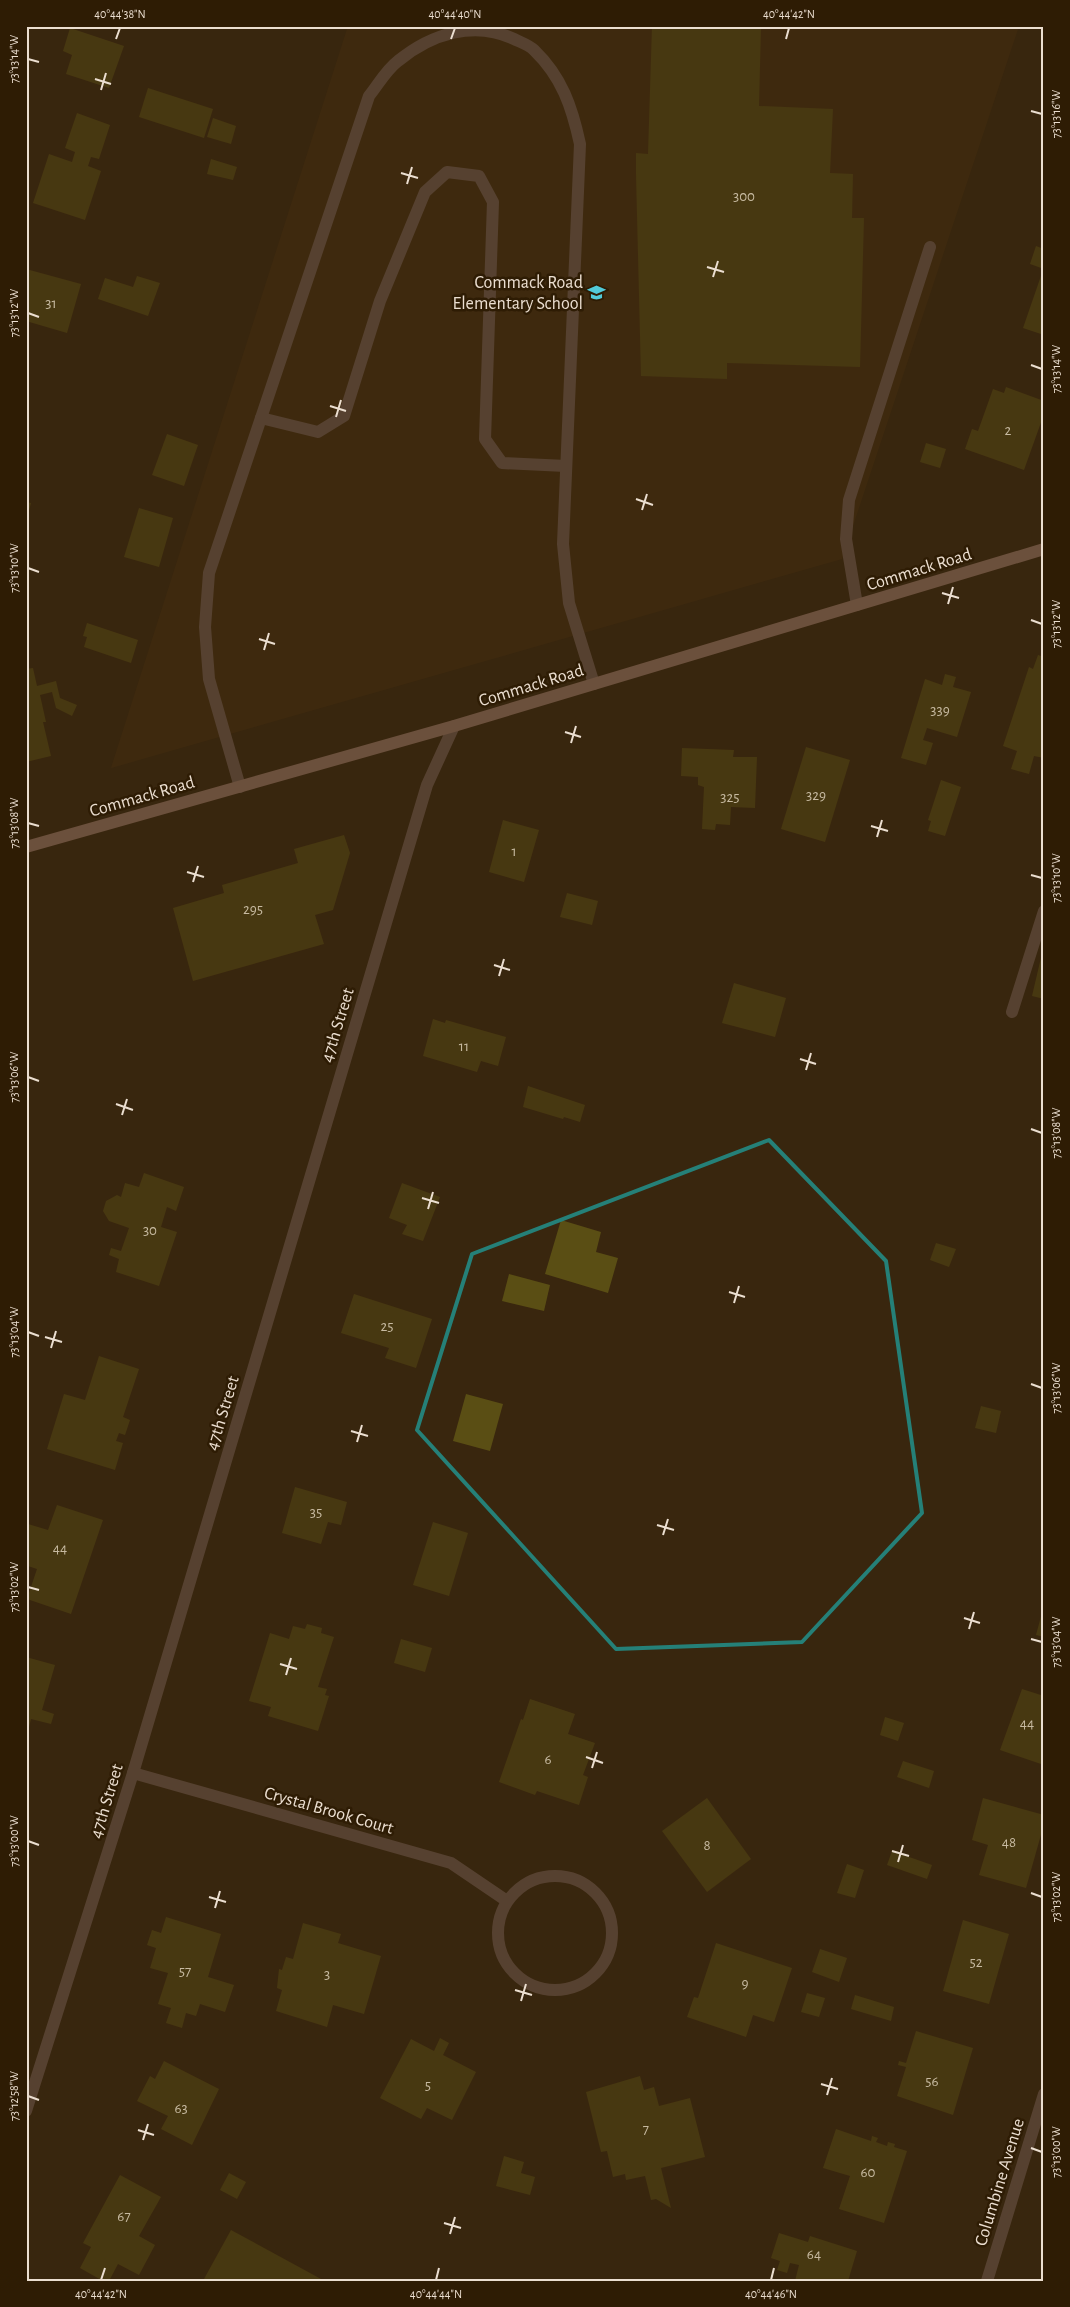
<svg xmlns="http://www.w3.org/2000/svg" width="1070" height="2307" font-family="'Alegreya Sans',sans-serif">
	<rect width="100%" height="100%" fill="#39260e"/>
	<polygon fill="#462e0f" points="348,26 1019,26 842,559 111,768"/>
	<g fill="#5a4e14">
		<polygon points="652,26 761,26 759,106 833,109 830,173 853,174 852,218 864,218 860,367 727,363 727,379 641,376 636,174 636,153 648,154"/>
		<polygon points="70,28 124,46 109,88 66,74 72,55 63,51"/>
		<polygon points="148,88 213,109 204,138 139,117"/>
		<polygon points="77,113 110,125 99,159 91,157 88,166 101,171 85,220 33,203 49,154 72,162 75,152 65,148"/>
		<polygon points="213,118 236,126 231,144 207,137"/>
		<polygon points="211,159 237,167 233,180 207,174"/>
		<polygon points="1036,246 1044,249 1044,269 1030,264"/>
		<polygon points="26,269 81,284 67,333 26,321"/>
		<polygon points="1043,270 1044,271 1044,335 1023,328"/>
		<polygon points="137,276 160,283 148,316 98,299 105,278 133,287"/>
		<polygon points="1006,387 1044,401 1044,414 1024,470 965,449 972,429 978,431 993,389 1004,393"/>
		<polygon points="167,434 198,445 184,486 152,475"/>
		<polygon points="926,443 946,449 940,468 920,462"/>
		<polygon points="26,502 31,503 27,518 26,518"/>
		<polygon points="139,508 173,518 159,567 124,557"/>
		<polygon points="87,623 138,640 131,663 84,647 87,637 83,636"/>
		<polygon points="1038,655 1044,657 1044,758 1034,756 1029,774 1011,769 1017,751 1003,746 1029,667 1033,669"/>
		<polygon points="33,668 37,686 56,681 60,698 77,705 72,716 56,708 52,692 40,695 46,722 43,722 51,756 26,762 26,669"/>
		<polygon points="945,674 956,677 953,687 971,692 957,737 927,728 923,740 933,743 926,765 901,758 925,679 942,685"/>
		<polygon points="806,747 850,760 825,842 781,829"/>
		<polygon points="682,748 734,750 733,757 757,757 755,808 731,807 730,825 716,824 715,830 702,829 704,787 698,785 698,777 681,776"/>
		<polygon points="941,780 961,787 945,836 928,831 931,821 928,820"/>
		<polygon points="503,820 539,830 524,882 489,872"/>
		<polygon points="344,835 350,853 333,910 315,915 324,944 193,981 173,908 224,893 222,885 298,863 294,849"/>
		<polygon points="567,893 598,901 592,925 560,917"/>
		<polygon points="1043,949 1044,949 1044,999 1032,996"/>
		<polygon points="734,983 786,998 775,1037 722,1023"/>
		<polygon points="433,1019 445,1023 446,1020 506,1037 498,1066 481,1061 477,1072 423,1056"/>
		<polygon points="528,1086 585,1105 580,1122 564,1117 563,1119 523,1107"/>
		<polygon points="144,1173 184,1187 176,1211 167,1207 161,1227 177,1232 159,1286 116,1272 119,1259 109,1255 111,1248 121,1251 129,1228 109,1221 103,1211 106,1201 117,1195 121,1197 125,1183 139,1187"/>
		<polygon points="402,1183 440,1197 423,1241 402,1234 407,1225 389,1218"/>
		<polygon points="561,1220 601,1232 596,1252 618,1258 608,1293 545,1274"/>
		<polygon points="936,1243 956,1249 949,1267 930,1260"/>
		<polygon points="509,1274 550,1285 544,1311 502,1301"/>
		<polygon points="354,1294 432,1319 416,1368 385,1358 389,1348 341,1333"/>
		<polygon points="99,1356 139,1369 123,1417 130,1420 125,1435 119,1433 116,1441 123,1443 115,1470 47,1449 64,1394 85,1400"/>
		<polygon points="466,1394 503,1404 490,1451 453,1441"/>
		<polygon points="981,1406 1001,1411 996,1433 975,1428"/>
		<polygon points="295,1487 347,1502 341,1525 328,1522 321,1544 282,1533"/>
		<polygon points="57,1505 103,1520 71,1614 27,1599 37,1569 28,1566 26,1572 26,1527 28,1524 48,1530"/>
		<polygon points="433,1522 468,1533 449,1596 413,1585"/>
		<polygon points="1043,1609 1044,1609 1044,1637 1036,1635"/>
		<polygon points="307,1624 322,1628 321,1633 334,1637 318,1687 327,1689 325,1695 329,1696 318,1731 268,1716 271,1707 249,1701 270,1633 289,1639 293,1626 305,1629"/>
		<polygon points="401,1639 432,1648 425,1672 394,1663"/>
		<polygon points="26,1657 55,1665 42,1710 54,1714 51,1724 31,1719 27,1735"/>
		<polygon points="1022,1689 1044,1696 1044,1765 1000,1750"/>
		<polygon points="530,1699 575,1714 568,1734 595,1743 583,1775 588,1777 579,1805 537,1791 535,1795 499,1782 521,1719 523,1720"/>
		<polygon points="885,1717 904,1723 898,1741 880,1735"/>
		<polygon points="903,1761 934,1771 929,1788 897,1777"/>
		<polygon points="707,1798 751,1859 707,1892 662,1831"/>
		<polygon points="983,1798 1044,1815 1044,1824 1026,1888 979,1875 988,1845 972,1840"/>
		<polygon points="892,1851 932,1865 927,1879 887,1865"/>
		<polygon points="847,1864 864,1870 855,1898 837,1893"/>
		<polygon points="166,1917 221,1934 208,1977 234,1985 225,2012 200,2004 196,2016 186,2013 182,2028 166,2023 171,2008 158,2004 168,1973 150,1968 156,1948 147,1945 152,1930 161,1933"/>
		<polygon points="963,1920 1009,1934 989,2004 943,1991"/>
		<polygon points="303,1923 341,1934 338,1943 381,1956 364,2014 333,2005 327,2027 276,2011 282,1990 277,1988 279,1969 282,1970 286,1957 293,1959"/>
		<polygon points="716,1943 792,1968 774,2022 753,2015 746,2037 687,2017 694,1997 698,1998"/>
		<polygon points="820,1949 847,1958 839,1982 812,1972"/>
		<polygon points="807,1993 825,1998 819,2017 801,2012"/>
		<polygon points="855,1995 894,2007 891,2021 851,2009"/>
		<polygon points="916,2031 973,2048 953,2115 897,2096 906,2067 898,2065 899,2061 906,2063"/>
		<polygon points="440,2038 449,2043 443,2055 476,2072 452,2120 427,2108 421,2119 380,2098 411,2039 434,2051"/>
		<polygon points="164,2061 219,2089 192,2145 161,2129 168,2116 137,2101 150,2076 155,2079"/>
		<polygon points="640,2076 644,2090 654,2087 659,2106 690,2098 705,2157 661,2168 671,2208 656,2199 651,2200 645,2176 626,2180 625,2174 613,2177 607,2151 601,2152 586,2092"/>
		<polygon points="836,2129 871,2141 872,2136 878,2138 876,2142 887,2146 888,2142 895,2144 894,2147 907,2151 884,2223 839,2209 850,2176 823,2168"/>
		<polygon points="504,2156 524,2162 521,2173 535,2177 530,2195 496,2186"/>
		<polygon points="229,2173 246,2182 237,2199 220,2190"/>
		<polygon points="120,2175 161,2197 139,2236 155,2245 139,2275 118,2264 109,2281 103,2281 80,2268 91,2247 83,2243"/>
		<polygon points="231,2230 321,2279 319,2281 204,2279"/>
		<polygon points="779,2233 808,2242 810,2236 857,2251 848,2281 795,2281 799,2265 790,2263 787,2273 777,2270 780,2261 771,2258"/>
	</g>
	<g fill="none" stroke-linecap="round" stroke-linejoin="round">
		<g stroke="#7b635a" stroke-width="12">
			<polyline points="261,418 318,432 344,416 380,301 425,192 447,172 479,176 493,202 485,439 502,463 566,466"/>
			<polyline points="857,605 846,539 849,500 930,247"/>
			<path d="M 240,787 L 209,679 L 205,627 L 209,573 L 369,96 C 378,85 386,70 398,61 C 431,34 474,20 514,39 C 520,42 529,45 534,50 C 562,77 572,107 580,144 L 563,544 L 569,603 L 594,684"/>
			<polyline points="1012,1012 1044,911"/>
		</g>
		<g stroke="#7b635a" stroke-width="12">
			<polyline points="133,1773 451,1863 507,1901"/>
			<circle cx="555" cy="1933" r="57"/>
			<polyline points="26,2111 133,1773 427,785 454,726"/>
			<polyline points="987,2281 1044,2094"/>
		</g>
		<polyline stroke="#a98374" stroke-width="12" points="26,847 454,726 1044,549"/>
	</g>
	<path d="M0 0H1070V2307H0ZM 769,1140 L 886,1261 L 922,1513 L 802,1642 L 616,1649 L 417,1430 L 472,1254 Z" fill="#39260e" fill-opacity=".55" fill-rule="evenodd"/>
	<path fill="none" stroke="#258078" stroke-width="4" stroke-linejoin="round" d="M 769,1140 L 886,1261 L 922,1513 L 802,1642 L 616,1649 L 417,1430 L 472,1254 Z"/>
	<path fill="none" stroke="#ebded0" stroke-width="2" d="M 116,39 L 120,28M 451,39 L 455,28M 786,39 L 789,28M 28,59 L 39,62M 95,79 L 111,84M 101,90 L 106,73M 1031,111 L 1042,114M 401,173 L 418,178M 407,184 L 412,167M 707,267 L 724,272M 713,277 L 718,261M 28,313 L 39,317M 1031,365 L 1042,369M 330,406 L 346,411M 336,417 L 341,400M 636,499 L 653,505M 642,510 L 647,494M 28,568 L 39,572M 942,593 L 959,598M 948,604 L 953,587M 1031,620 L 1042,624M 259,639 L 275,644M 264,650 L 269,633M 565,732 L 581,737M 571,743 L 576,726M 28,823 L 39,826M 871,826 L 888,831M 877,837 L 882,820M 187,872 L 204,877M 1031,875 L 1042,878M 193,882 L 198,866M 494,965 L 510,970M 499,976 L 504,959M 800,1059 L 816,1064M 806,1070 L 811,1053M 28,1077 L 39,1081M 116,1104 L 133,1110M 122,1115 L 127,1099M 1031,1129 L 1042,1133M 422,1198 L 439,1203M 428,1209 L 433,1192M 729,1292 L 745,1297M 734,1303 L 739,1286M 28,1332 L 39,1336M 45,1337 L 62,1342M 51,1348 L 56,1331M 1031,1384 L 1042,1388M 351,1431 L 368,1436M 357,1442 L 362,1425M 657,1525 L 674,1530M 663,1535 L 668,1519M 28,1587 L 39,1590M 964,1618 L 980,1623M 969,1629 L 974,1612M 1031,1639 L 1042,1642M 280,1664 L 297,1669M 286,1675 L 291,1658M 586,1757 L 603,1763M 592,1768 L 597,1752M 28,1841 L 39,1845M 892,1851 L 909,1856M 898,1862 L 903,1845M 1031,1893 L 1042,1897M 209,1897 L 226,1902M 215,1908 L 220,1891M 515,1990 L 532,1995M 521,2001 L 526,1984M 821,2084 L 838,2089M 827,2095 L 832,2078M 28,2096 L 39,2100M 138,2130 L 154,2135M 143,2140 L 148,2124M 1031,2148 L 1042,2152M 444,2223 L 461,2228M 450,2234 L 455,2217M 101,2280 L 105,2268M 436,2280 L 439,2268M 771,2280 L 774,2268"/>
	<defs>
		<symbol id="school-bare" viewBox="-9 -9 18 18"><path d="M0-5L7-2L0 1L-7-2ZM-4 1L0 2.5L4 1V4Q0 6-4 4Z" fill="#52cbd9" stroke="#2e1c04" stroke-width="2.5" paint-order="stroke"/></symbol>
	</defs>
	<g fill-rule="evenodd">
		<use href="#school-bare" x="584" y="280" width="25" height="25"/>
	</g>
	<g text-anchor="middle" stroke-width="5" stroke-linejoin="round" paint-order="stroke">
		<g font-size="15" fill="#c7baa1">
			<text x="744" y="201">300</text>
			<text x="51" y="308">31</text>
			<text x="1008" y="435">2</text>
			<text x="940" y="715">339</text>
			<text x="816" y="800">329</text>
			<text x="730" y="802">325</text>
			<text x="514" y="856">1</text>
			<text x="253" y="914">295</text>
			<text x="464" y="1051">11</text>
			<text x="150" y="1235">30</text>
			<text x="387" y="1331">25</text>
			<text x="316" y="1517">35</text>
			<text x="60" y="1553">44</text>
			<text x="1027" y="1728">44</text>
			<text x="548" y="1764">6</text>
			<text x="1009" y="1847">48</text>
			<text x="707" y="1850">8</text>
			<text x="976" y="1967">52</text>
			<text x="185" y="1976">57</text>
			<text x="327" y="1979">3</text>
			<text x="745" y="1988">9</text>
			<text x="932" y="2086">56</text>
			<text x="428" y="2090">5</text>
			<text x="181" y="2113">63</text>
			<text x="646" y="2134">7</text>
			<text x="868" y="2177">60</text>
			<text x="124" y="2221">67</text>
			<text x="814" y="2259">64</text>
		</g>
		<g font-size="18" fill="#ebded0" stroke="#2e1c04" text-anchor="end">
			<text x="583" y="288">Commack Road<tspan x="583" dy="21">Elementary School</tspan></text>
		</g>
		<g font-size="18" fill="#ebded0" stroke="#2e1c04">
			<text transform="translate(919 569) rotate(-17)" y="6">Commack Road</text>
			<text transform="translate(531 685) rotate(-17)" y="6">Commack Road</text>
			<text transform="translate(142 796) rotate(-16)" y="6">Commack Road</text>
			<text transform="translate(337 1025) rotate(-73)" y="6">47th Street</text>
			<text transform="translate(222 1413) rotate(-73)" y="6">47th Street</text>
			<text transform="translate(106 1801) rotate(-73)" y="6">47th Street</text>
			<text transform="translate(329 1810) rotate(16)" y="6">Crystal Brook Court</text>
			<text transform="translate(999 2182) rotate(-73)" y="6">Columbine Avenue</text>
		</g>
	</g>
	<rect width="1070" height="2307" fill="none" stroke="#2e1c04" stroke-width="55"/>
	<rect x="28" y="28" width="1014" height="2252" fill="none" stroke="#ebded0" stroke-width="2"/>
	<g font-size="12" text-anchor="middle" fill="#ebded0">
		<text x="120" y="18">40°44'38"N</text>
		<text x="455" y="18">40°44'40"N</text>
		<text x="789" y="18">40°44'42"N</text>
		<text transform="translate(14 59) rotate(-90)" y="4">73°13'14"W</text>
		<text transform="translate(1056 114) rotate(-90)" y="4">73°13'16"W</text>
		<text transform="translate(14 313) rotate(-90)" y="4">73°13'12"W</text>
		<text transform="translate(1056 369) rotate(-90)" y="4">73°13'14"W</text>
		<text transform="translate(14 568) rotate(-90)" y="4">73°13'10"W</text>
		<text transform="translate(1056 624) rotate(-90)" y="4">73°13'12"W</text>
		<text transform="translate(14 823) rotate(-90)" y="4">73°13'08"W</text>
		<text transform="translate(1056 878) rotate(-90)" y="4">73°13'10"W</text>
		<text transform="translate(14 1077) rotate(-90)" y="4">73°13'06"W</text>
		<text transform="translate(1056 1133) rotate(-90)" y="4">73°13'08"W</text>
		<text transform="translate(14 1332) rotate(-90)" y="4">73°13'04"W</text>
		<text transform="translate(1056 1388) rotate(-90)" y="4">73°13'06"W</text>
		<text transform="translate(14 1587) rotate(-90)" y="4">73°13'02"W</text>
		<text transform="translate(1056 1642) rotate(-90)" y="4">73°13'04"W</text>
		<text transform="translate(14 1841) rotate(-90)" y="4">73°13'00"W</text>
		<text transform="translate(1056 1897) rotate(-90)" y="4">73°13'02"W</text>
		<text transform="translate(14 2096) rotate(-90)" y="4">73°12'58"W</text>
		<text transform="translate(1056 2152) rotate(-90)" y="4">73°13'00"W</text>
		<text x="101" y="2298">40°44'42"N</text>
		<text x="436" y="2298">40°44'44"N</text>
		<text x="771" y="2298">40°44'46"N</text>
	</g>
</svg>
